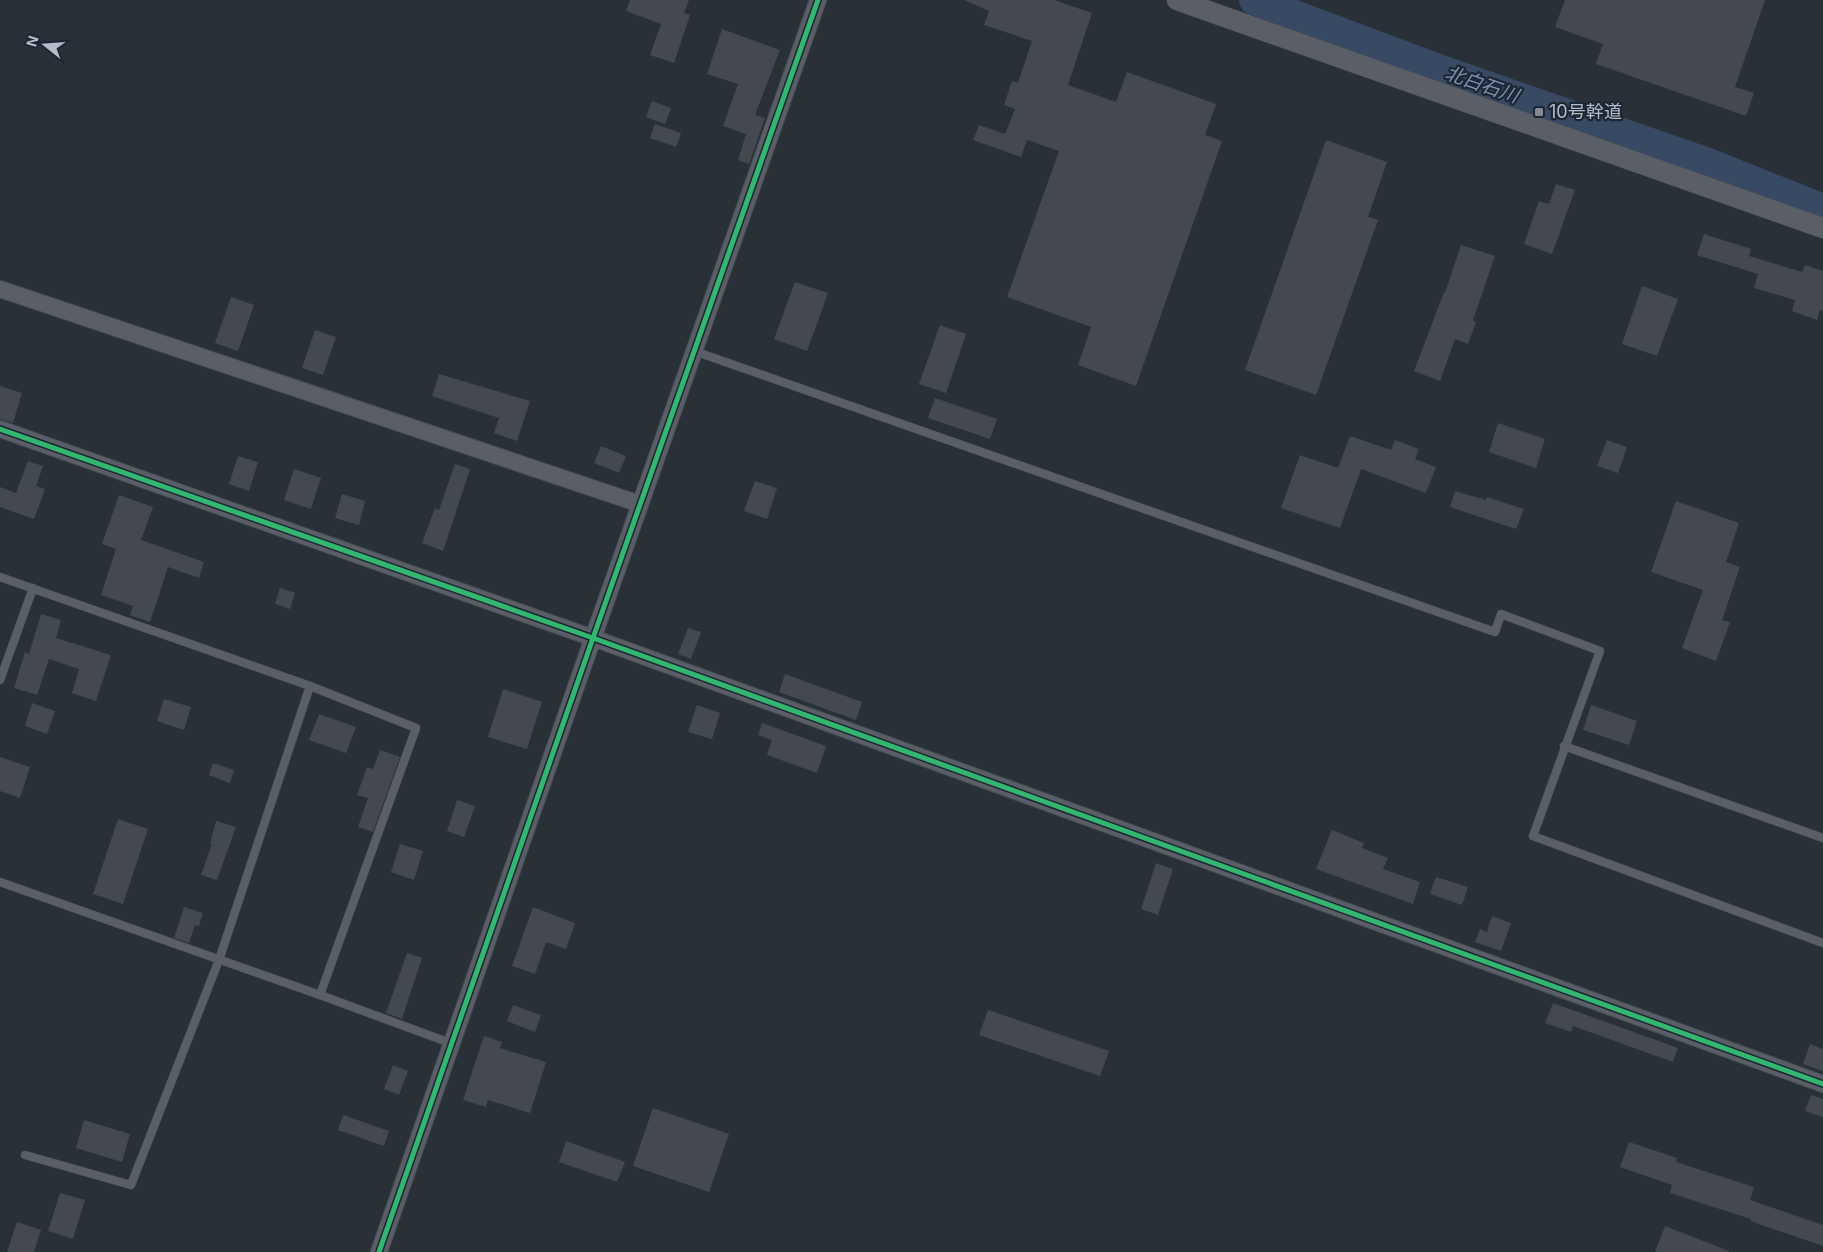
<svg xmlns="http://www.w3.org/2000/svg" width="1823" height="1252" font-family="Inter,'Noto Sans JP',sans-serif">
	<rect width="100%" height="100%" fill="#2a3038"/>
	<g fill="none" stroke-linecap="round" stroke-linejoin="round">
		<polyline stroke="#384963" stroke-width="30" points="1254,0 1441,70 1708,163 1823,209"/>
	</g>
	<g fill="#444950">
		<polygon points="630,0 689,0 684,13 690,15 674,63 650,55 661,24 626,11"/>
		<polygon points="964,0 1054,0 1092,13 1068,85 1116,102 1127,72 1216,104 1205,135 1222,141 1136,386 1078,365 1091,327 1007,297 1059,151 1027,140 1021,157 973,140 979,125 1005,134 1015,109 1004,105 1012,81 1018,83 1032,41 984,25 989,11"/>
		<polygon points="1565,0 1765,0 1735,87 1754,93 1746,116 1596,64 1603,44 1555,27"/>
		<polygon points="722,29 780,50 755,115 765,118 749,164 738,160 746,134 723,126 738,84 707,74"/>
		<polygon points="652,101 671,108 665,124 646,117"/>
		<polygon points="655,124 681,133 676,147 650,138"/>
		<polygon points="1326,140 1387,162 1368,217 1378,220 1316,395 1245,370"/>
		<polygon points="1556,184 1575,190 1552,254 1524,244 1539,201 1549,204"/>
		<polygon points="1704,234 1751,249 1749,256 1802,272 1805,265 1823,271 1823,311 1820,310 1817,320 1792,311 1795,300 1754,288 1758,274 1697,255"/>
		<polygon points="1461,245 1495,256 1473,320 1476,322 1468,344 1455,339 1440,381 1414,371 1444,292 1445,293"/>
		<polygon points="795,282 828,293 807,351 774,339"/>
		<polygon points="1642,286 1678,299 1657,356 1622,344"/>
		<polygon points="231,297 254,305 238,351 215,343"/>
		<polygon points="940,325 966,334 946,393 919,384"/>
		<polygon points="315,330 336,337 323,375 302,368"/>
		<polygon points="439,374 530,401 517,441 494,433 499,418 432,396"/>
		<polygon points="0,386 22,393 13,423 0,419"/>
		<polygon points="935,398 997,419 990,439 928,418"/>
		<polygon points="1498,423 1545,439 1536,468 1489,452"/>
		<polygon points="1350,436 1391,450 1395,440 1419,449 1415,459 1436,467 1426,493 1361,469 1340,528 1281,508 1300,455 1338,468"/>
		<polygon points="1607,440 1627,447 1618,473 1597,466"/>
		<polygon points="601,446 626,456 619,473 594,463"/>
		<polygon points="238,456 258,462 249,491 229,484"/>
		<polygon points="28,461 43,466 36,486 45,489 34,519 0,507 0,487 16,493"/>
		<polygon points="455,464 470,469 443,551 422,543 435,508 439,510"/>
		<polygon points="294,469 321,478 311,509 284,500"/>
		<polygon points="755,481 777,488 767,519 744,511"/>
		<polygon points="1455,491 1486,500 1487,497 1524,509 1516,529 1450,507"/>
		<polygon points="342,494 365,501 359,525 335,518"/>
		<polygon points="119,495 153,507 141,540 204,562 199,578 168,567 150,622 130,615 133,606 101,595 116,549 102,544"/>
		<polygon points="1676,501 1739,523 1726,562 1740,567 1722,620 1730,622 1716,661 1682,648 1703,590 1651,572"/>
		<polygon points="280,588 295,593 290,609 275,604"/>
		<polygon points="41,614 61,620 56,638 111,655 96,701 72,693 79,669 49,659 37,695 14,688 25,652 29,654"/>
		<polygon points="688,628 701,632 691,659 678,654"/>
		<polygon points="785,674 862,702 856,720 779,692"/>
		<polygon points="503,689 542,702 527,749 488,737"/>
		<polygon points="164,699 191,707 184,730 157,721"/>
		<polygon points="32,703 55,711 47,734 25,726"/>
		<polygon points="697,705 720,713 712,739 688,732"/>
		<polygon points="1591,705 1637,721 1629,745 1583,730"/>
		<polygon points="319,714 356,727 346,753 309,740"/>
		<polygon points="762,723 826,746 817,773 767,755 772,740 758,735"/>
		<polygon points="380,750 400,757 373,832 358,827 368,798 357,795 367,767 373,769"/>
		<polygon points="0,757 30,767 20,798 0,791"/>
		<polygon points="213,763 234,770 230,783 209,775"/>
		<polygon points="457,800 475,806 464,837 447,831"/>
		<polygon points="118,819 148,829 123,904 93,894"/>
		<polygon points="216,821 236,827 217,880 201,875 212,844 210,844"/>
		<polygon points="1332,830 1364,843 1362,848 1388,858 1383,869 1420,882 1413,904 1316,869"/>
		<polygon points="400,844 423,851 414,880 391,872"/>
		<polygon points="1156,863 1173,869 1158,915 1141,909"/>
		<polygon points="1436,877 1468,887 1462,905 1430,894"/>
		<polygon points="184,907 203,913 199,926 195,925 189,943 174,938"/>
		<polygon points="533,907 575,923 566,949 546,942 535,974 512,966"/>
		<polygon points="1492,916 1511,923 1501,951 1475,942 1480,929 1487,932"/>
		<polygon points="407,953 422,958 402,1019 386,1013"/>
		<polygon points="1553,1003 1678,1048 1673,1062 1573,1026 1571,1032 1545,1023"/>
		<polygon points="513,1005 541,1015 535,1032 507,1021"/>
		<polygon points="988,1010 1109,1051 1100,1076 979,1035"/>
		<polygon points="484,1036 502,1042 500,1048 546,1062 530,1113 488,1100 486,1107 463,1100"/>
		<polygon points="1810,1044 1823,1049 1823,1071 1803,1064"/>
		<polygon points="393,1065 408,1071 399,1095 384,1089"/>
		<polygon points="1811,1095 1823,1099 1823,1117 1805,1111"/>
		<polygon points="653,1108 729,1134 709,1192 633,1166"/>
		<polygon points="343,1115 389,1131 384,1146 338,1130"/>
		<polygon points="84,1120 130,1134 122,1162 76,1148"/>
		<polygon points="566,1141 625,1162 617,1182 559,1162"/>
		<polygon points="1629,1142 1677,1158 1676,1162 1754,1187 1750,1200 1823,1225 1823,1246 1750,1221 1751,1219 1670,1193 1672,1185 1620,1167"/>
		<polygon points="60,1193 85,1200 73,1239 48,1231"/>
		<polygon points="17,1222 41,1230 34,1252 7,1252"/>
		<polygon points="1665,1226 1729,1251 1729,1252 1655,1252"/>
	</g>
	<g fill="none" stroke-linecap="round" stroke-linejoin="round">
		<defs>
			<g id="service">
				<polyline points="694,351 1495,632 1501,614 1600,651 1533,836 1823,943"/>
				<polyline points="0,577 310,686 416,728 320,995"/>
				<polyline points="0,680 33,588"/>
				<polyline points="1564,746 1823,838"/>
				<polyline points="0,882 320,995 453,1044"/>
				<polyline points="25,1155 131,1185 219,960 310,686"/>
			</g>
			<g id="minor">
				<polyline points="0,289 640,504"/>
				<polyline points="0,429 593,638 1823,1084"/>
				<polyline points="379,1252 593,638 818,0"/>
			</g>
			<polyline id="tertiary" points="1177,0 1823,228"/>
		</defs>
		<use href="#service" stroke="#484c53" stroke-width="9"/>
		<use href="#minor" stroke="#484c53" stroke-width="18"/>
		<use href="#tertiary" stroke="#484c53" stroke-width="21"/>
		<use href="#service" stroke="#5a5e66" stroke-width="8"/>
		<use href="#minor" stroke="#5a5e66" stroke-width="16"/>
		<use href="#tertiary" stroke="#5a5e66" stroke-width="20"/>
		<defs>
			<g id="cycleway">
				<polyline points="0,429 593,638 1823,1084"/>
				<polyline points="379,1252 593,638 818,0"/>
			</g>
		</defs>
		<use href="#cycleway" stroke="#1d2633" stroke-width="8"/>
		<use href="#cycleway" stroke="#33b770" stroke-width="5"/>
	</g>
	<rect fill="#848b96" stroke="#1d2633" stroke-width="2" x="1534" y="107" width="10" height="10" rx="2.5"/>
	<g text-anchor="middle" stroke-width="4.5" stroke-linejoin="round" paint-order="stroke">
		<g font-size="18" fill="#b4bcc9" stroke="#1d2633" text-anchor="start">
			<text x="1549" y="118">10号幹道</text>
		</g>
		<g font-size="19" font-style="italic" fill="#7c92b1" stroke="#1d2633">
			<text transform="translate(1482 84) rotate(19)" y="7">北白石川</text>
		</g>
	</g>
	<g transform="translate(45 45) rotate(287)" stroke="#1d2633" stroke-width="4" paint-order="stroke">
	<path d="M0-4L9 19L0 12L-9 19Z" fill="#b4bcc9"/>
	<text y="-8" font-size="14" font-weight="bold" text-anchor="middle" fill="#b4bcc9">N</text>
	</g>
</svg>
